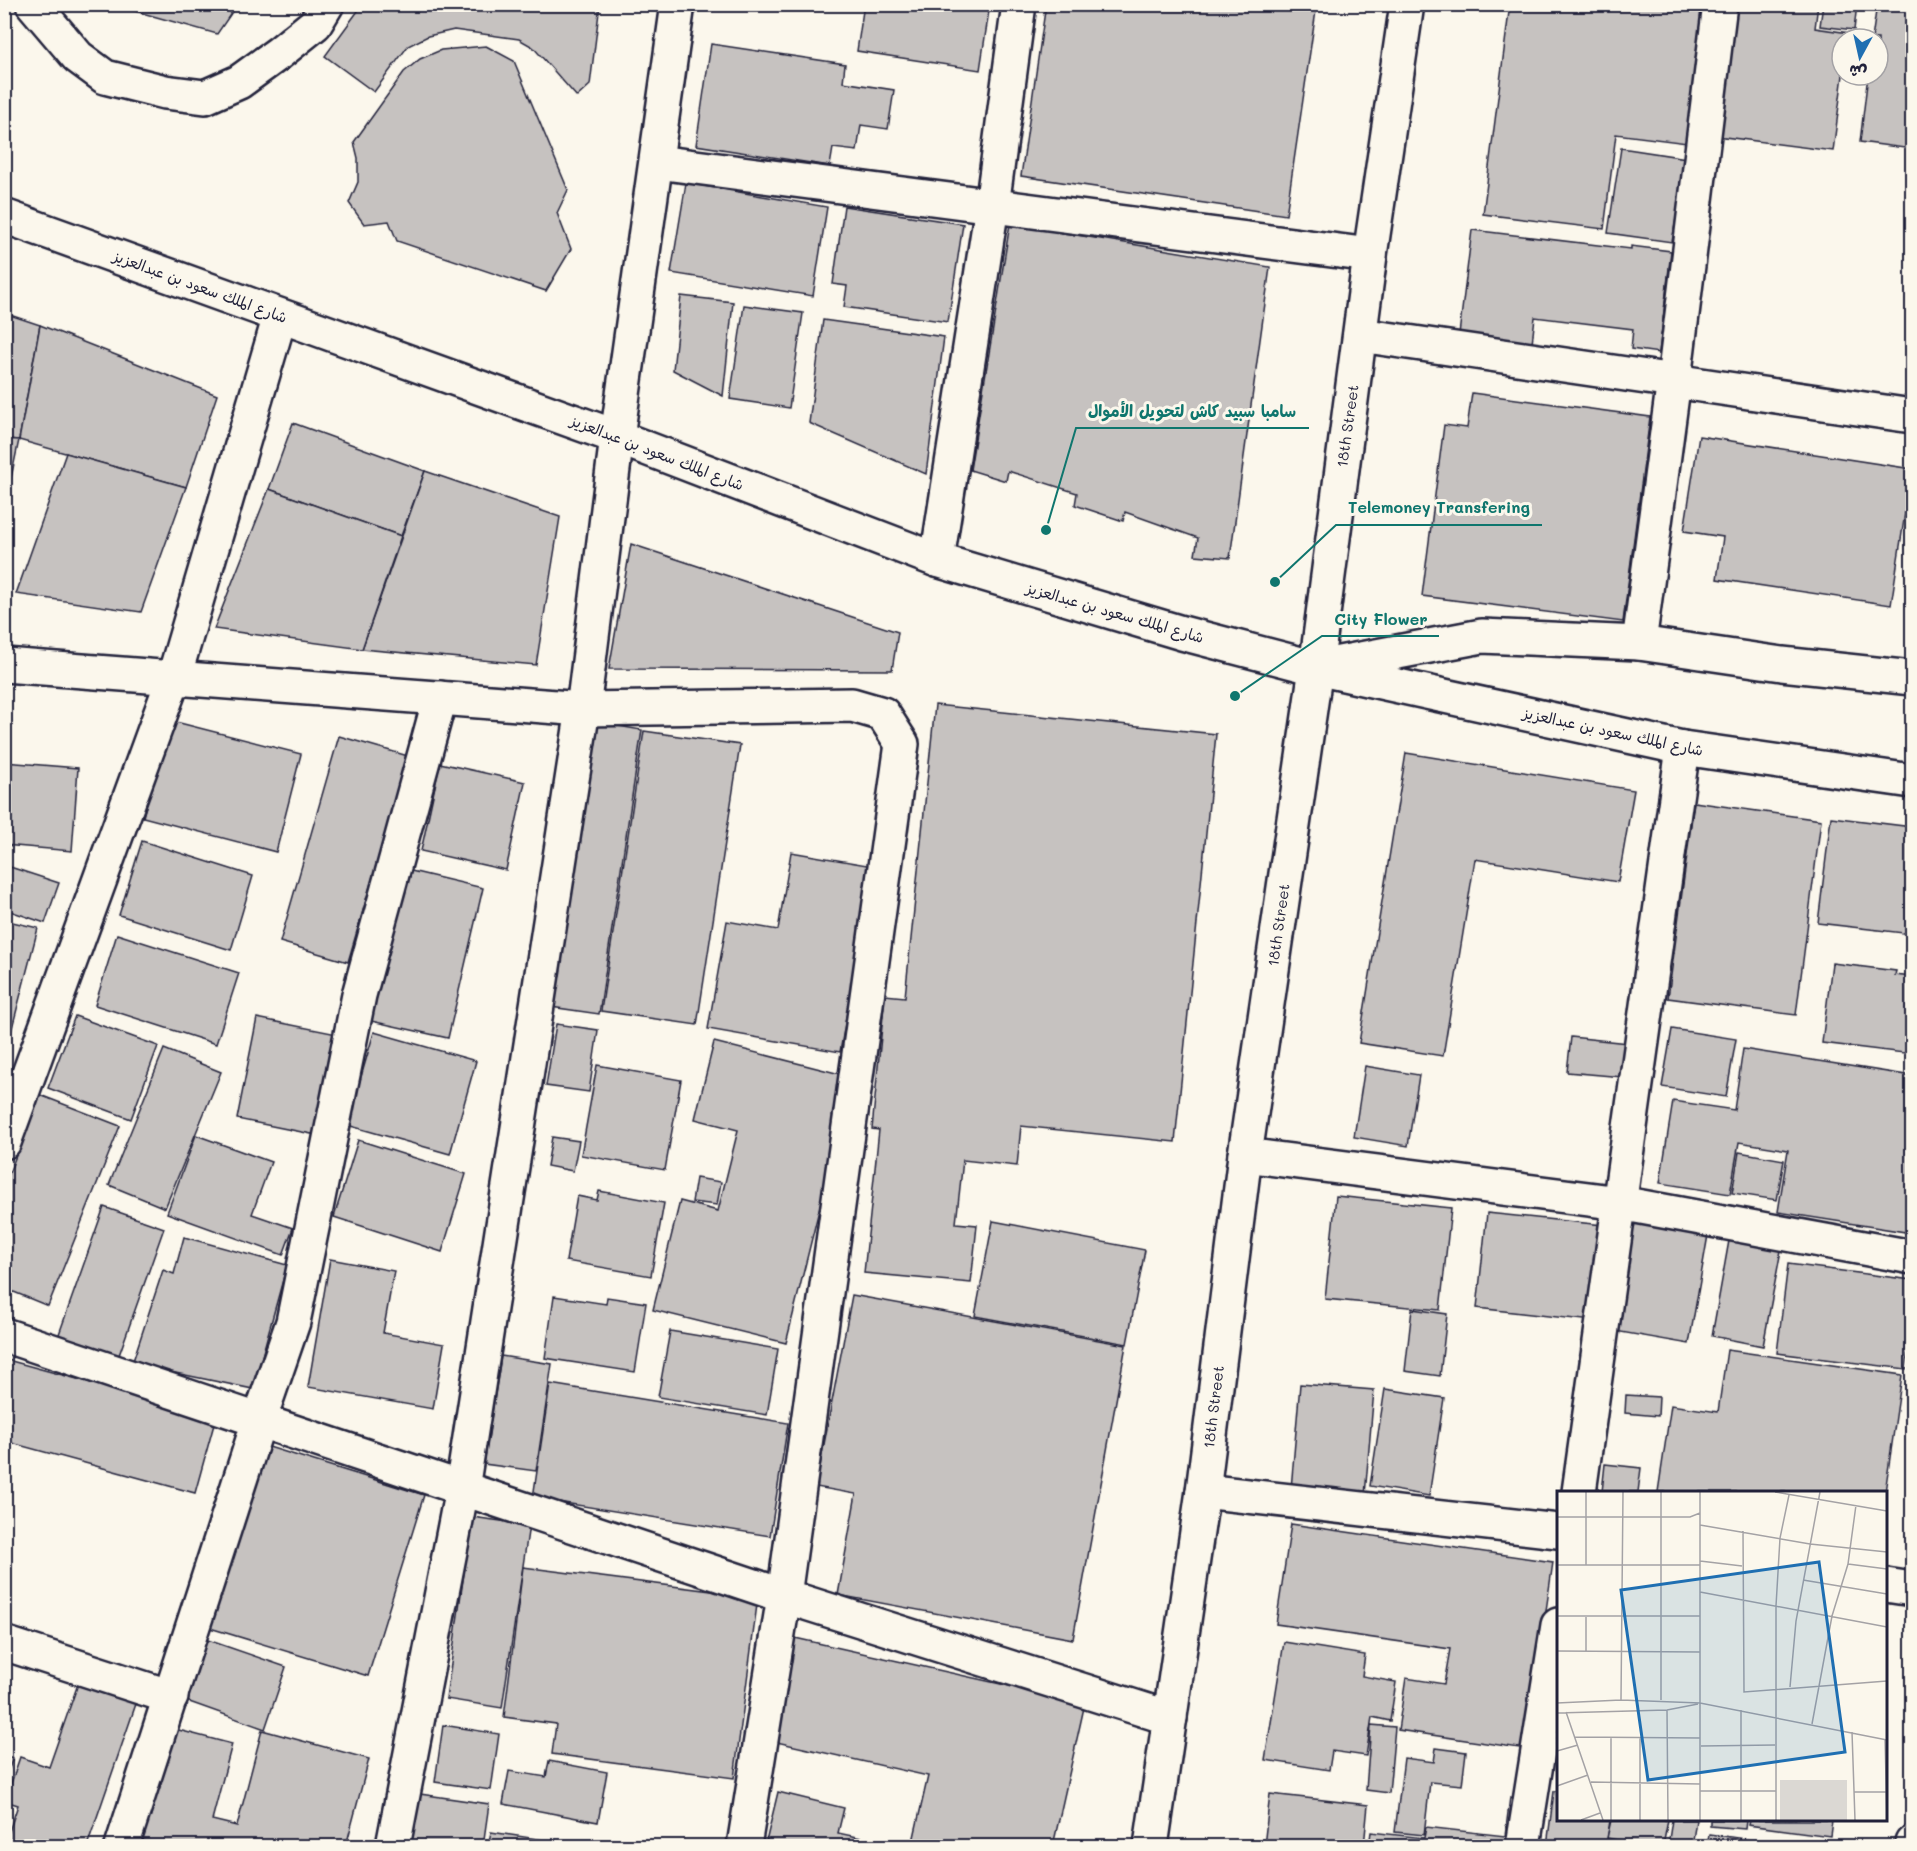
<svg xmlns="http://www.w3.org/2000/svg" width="1917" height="1851" font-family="Mali,'Playpen Sans Arabic',sans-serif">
	<rect width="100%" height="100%" fill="#fbf7ec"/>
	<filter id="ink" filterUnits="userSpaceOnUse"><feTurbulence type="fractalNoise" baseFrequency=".0167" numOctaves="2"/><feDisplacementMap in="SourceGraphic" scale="12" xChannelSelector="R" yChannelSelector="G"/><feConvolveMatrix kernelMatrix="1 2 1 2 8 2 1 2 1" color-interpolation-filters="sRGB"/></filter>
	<g filter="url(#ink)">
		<g fill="#c6c2c0" stroke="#22223b" stroke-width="1.5">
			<polygon points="110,4 228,4 232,12 217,34"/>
			<polygon points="363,4 600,4 590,85 577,97 533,47 519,39 454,30 428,36 408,46 374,92 325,56"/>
			<polygon points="864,4 990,4 980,70 857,51"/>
			<polygon points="1046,4 1317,4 1286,215 1021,176"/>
			<polygon points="1510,4 1705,4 1687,143 1616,134 1604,229 1483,214"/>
			<polygon points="1734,4 1818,4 1815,28 1849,33 1848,39 1842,39 1843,75 1833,151 1717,136"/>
			<polygon points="1823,4 1857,4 1854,30 1820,26"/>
			<polygon points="1877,4 1912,4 1912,149 1860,142 1868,75 1878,75 1878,39 1872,39"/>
			<polygon points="711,44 845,64 843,82 894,90 888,129 861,125 857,151 833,148 830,166 696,145"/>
			<polygon points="486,46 514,61 568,190 557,213 571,249 546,291 397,241 389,221 364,224 349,203 358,182 358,158 354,142 404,72 420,59 441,50"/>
			<polygon points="1621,148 1686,158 1672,242 1608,233"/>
			<polygon points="686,183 827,207 813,296 671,273"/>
			<polygon points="844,206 963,224 948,322 844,307 847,286 833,284"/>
			<polygon points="1010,224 1270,267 1230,558 1195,555 1198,538 1125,512 1123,521 1075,505 1077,493 1008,471 1006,481 970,470"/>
			<polygon points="1472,230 1631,249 1631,246 1671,251 1659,353 1631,349 1633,329 1535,317 1532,343 1459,334"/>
			<polygon points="681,296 733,302 723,396 673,370"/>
			<polygon points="744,305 803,313 789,408 730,399"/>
			<polygon points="4,313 40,325 19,440 4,439"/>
			<polygon points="823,320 944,337 926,474 809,423"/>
			<polygon points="40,325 217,395 186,487 19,440"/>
			<polygon points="1472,393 1650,417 1623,622 1422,596 1444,425 1467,428"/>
			<polygon points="293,423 425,471 401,536 269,489"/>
			<polygon points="1699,436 1912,469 1912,501 1907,500 1891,605 1717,579 1723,537 1684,531"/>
			<polygon points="4,439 19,440 4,511"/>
			<polygon points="66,453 186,487 141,612 16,594"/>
			<polygon points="425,471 560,517 536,665 362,649"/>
			<polygon points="269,489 401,536 362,649 214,629"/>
			<polygon points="631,544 898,632 892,670 609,669"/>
			<polygon points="935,705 1216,734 1175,1142 1021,1126 1017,1166 963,1160 956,1223 977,1225 971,1283 864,1273 879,1130 872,1129 885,995 905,997"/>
			<polygon points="168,720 301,754 276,852 143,817"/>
			<polygon points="587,721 642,730 599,1014 544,1006"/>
			<polygon points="644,731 740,745 697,1025 601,1011"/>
			<polygon points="339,736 408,756 348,962 280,942"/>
			<polygon points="1406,753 1634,790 1618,882 1475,859 1443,1056 1359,1043"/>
			<polygon points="4,762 78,768 72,851 4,845"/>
			<polygon points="440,763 525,782 506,870 421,851"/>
			<polygon points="1694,802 1821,820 1796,1015 1668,998"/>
			<polygon points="1831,817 1912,827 1912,934 1818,923"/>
			<polygon points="142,841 253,876 231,950 119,915"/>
			<polygon points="791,852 873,866 840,1052 708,1029 727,921 778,930"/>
			<polygon points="4,865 59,883 45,923 4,909"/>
			<polygon points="407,870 483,888 448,1038 371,1021"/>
			<polygon points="4,920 38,928 11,1032 4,1031"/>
			<polygon points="117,934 239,973 216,1044 95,1005"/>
			<polygon points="1832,963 1896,971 1895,975 1912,977 1912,1054 1822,1043"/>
			<polygon points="75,1016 158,1046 131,1119 48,1088"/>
			<polygon points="257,1018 337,1034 317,1135 237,1119"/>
			<polygon points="556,1024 598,1030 589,1092 546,1086"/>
			<polygon points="1672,1029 1736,1039 1726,1097 1662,1087"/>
			<polygon points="374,1032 476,1061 450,1154 347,1125"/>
			<polygon points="1571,1037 1637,1044 1634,1078 1567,1072"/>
			<polygon points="714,1042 852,1077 786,1343 653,1310 680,1201 718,1211 738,1130 695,1119"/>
			<polygon points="164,1049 221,1072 165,1208 109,1185"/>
			<polygon points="1743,1049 1912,1076 1912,1233 1778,1212 1788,1150 1739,1142 1730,1194 1660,1183 1673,1101 1734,1110"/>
			<polygon points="597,1065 681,1080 665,1170 581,1155"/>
			<polygon points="1365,1066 1419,1075 1408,1146 1354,1137"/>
			<polygon points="40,1095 120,1126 48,1306 4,1288 4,1186"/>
			<polygon points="196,1135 271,1162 252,1214 293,1228 283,1255 167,1213"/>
			<polygon points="552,1137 579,1141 573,1171 547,1166"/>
			<polygon points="358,1140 466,1174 442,1252 334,1217"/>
			<polygon points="1739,1152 1784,1160 1777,1200 1732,1193"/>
			<polygon points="696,1178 721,1182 717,1205 692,1202"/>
			<polygon points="599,1191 664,1203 651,1276 566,1261 577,1196 597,1200"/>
			<polygon points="1336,1196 1451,1208 1440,1310 1325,1299"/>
			<polygon points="104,1207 164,1228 118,1358 58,1337"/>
			<polygon points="1487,1213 1603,1225 1593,1321 1477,1308"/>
			<polygon points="993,1221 1145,1250 1127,1344 975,1316"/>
			<polygon points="1634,1221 1708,1235 1689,1344 1615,1331"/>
			<polygon points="1730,1235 1782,1245 1763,1346 1712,1336"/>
			<polygon points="184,1237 287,1265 253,1389 132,1364 163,1270 174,1274"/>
			<polygon points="330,1259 394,1271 383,1333 444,1344 433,1409 308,1387"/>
			<polygon points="1788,1264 1912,1280 1912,1315 1906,1369 1777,1353"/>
			<polygon points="852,1295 1126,1345 1073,1639 838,1595 856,1494 816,1487"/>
			<polygon points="554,1296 606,1304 607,1297 646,1303 635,1372 545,1358"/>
			<polygon points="1412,1309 1447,1314 1440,1376 1405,1371"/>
			<polygon points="670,1331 778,1349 767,1415 658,1397"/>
			<polygon points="1727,1350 1902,1375 1885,1492 1658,1492 1671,1405 1718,1412"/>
			<polygon points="501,1356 552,1364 536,1471 484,1464"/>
			<polygon points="4,1359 216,1417 195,1493 4,1441"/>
			<polygon points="550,1384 788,1423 770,1536 533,1498"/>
			<polygon points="1300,1384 1374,1390 1365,1495 1291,1489"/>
			<polygon points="1385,1389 1444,1398 1429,1496 1370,1486"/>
			<polygon points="1626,1395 1659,1397 1658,1416 1625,1413"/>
			<polygon points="256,1443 424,1495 368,1676 200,1625"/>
			<polygon points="1605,1464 1641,1468 1638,1492 1602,1492"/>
			<polygon points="472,1517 529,1525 502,1708 446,1699"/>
			<polygon points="1291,1524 1553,1562 1526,1749 1398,1730 1406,1678 1444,1684 1450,1649 1276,1624"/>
			<polygon points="523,1567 758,1597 734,1778 552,1754 556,1724 504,1717"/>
			<polygon points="202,1638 286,1667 265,1729 181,1699"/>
			<polygon points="795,1638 1085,1703 1053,1846 912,1846 928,1776 772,1741"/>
			<polygon points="1284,1642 1365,1655 1362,1676 1396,1682 1390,1721 1372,1717 1366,1756 1332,1751 1329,1770 1265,1760"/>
			<polygon points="79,1681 137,1701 87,1846 4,1846 18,1805 5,1801 20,1757 49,1767"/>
			<polygon points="1558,1720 1558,1762 1552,1760"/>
			<polygon points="443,1725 499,1734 491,1790 435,1782"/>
			<polygon points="1371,1725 1395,1727 1389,1793 1366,1790"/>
			<polygon points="167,1727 232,1744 212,1820 237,1826 262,1730 369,1759 346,1846 135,1846"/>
			<polygon points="1436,1748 1466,1752 1462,1785 1430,1782 1424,1835 1395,1832 1404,1758 1434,1762"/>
			<polygon points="4,1755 13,1758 4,1781"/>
			<polygon points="549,1761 607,1772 598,1822 503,1804 509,1771 546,1777"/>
			<polygon points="1554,1791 1558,1791 1558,1820 1610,1820 1607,1842 1639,1846 1547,1846"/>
			<polygon points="778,1792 844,1808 838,1833 898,1846 765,1846"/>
			<polygon points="413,1793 489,1804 483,1846 406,1846"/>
			<polygon points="1270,1794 1368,1805 1364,1846 1264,1846"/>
			<polygon points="1510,1797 1518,1798 1512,1846 1369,1846 1371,1832 1424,1838 1426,1827 1505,1836"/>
			<polygon points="1611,1820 1668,1820 1663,1846 1649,1846 1607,1838"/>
			<polygon points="1672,1820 1696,1820 1692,1846 1668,1846"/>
			<polygon points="1710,1820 1746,1820 1745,1829 1710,1826"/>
			<polygon points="1749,1820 1832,1820 1830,1836 1748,1825"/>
			<polygon points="491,1832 583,1846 488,1846"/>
			<polygon points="1709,1834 1794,1846 1707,1846"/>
		</g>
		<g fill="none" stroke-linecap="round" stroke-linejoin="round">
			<defs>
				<g id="minor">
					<polyline points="33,4 78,57 105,77 165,92 205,97 239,82 279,53 315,24 327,4"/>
					<polyline points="657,162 1370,255"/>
					<polyline points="1360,335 1912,416"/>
					<polyline points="937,560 992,206 1019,4"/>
					<polyline points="1639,643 1674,380 1720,4"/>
					<polyline points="4,665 583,709 852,705 883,714 902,744 784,1596 744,1846"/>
					<polyline points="4,1142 174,677 280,316"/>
					<polyline points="1245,1155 1620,1203 1912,1257"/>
					<polyline points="4,1335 784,1596 1170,1718"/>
					<polyline points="1203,1491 1558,1531"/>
					<polyline points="1579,1492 1683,748"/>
					<polyline points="1886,1585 1912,1589"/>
					<polyline points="4,1643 171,1697"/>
					<polyline points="122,1846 259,1421 293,1322 359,995 440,698"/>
					<polyline points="393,1846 462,1489 583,709 617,437 678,4"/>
					<polyline points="1151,1846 1203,1491 1245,1155 1316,668 1370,255 1407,4"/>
					<polyline points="1523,1846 1558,1625"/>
					<polyline points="1912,1846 1912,1843"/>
				</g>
				<g id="major">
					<polyline points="4,216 617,437 937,560 1182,633 1316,668 1683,748 1912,781"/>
					<polyline points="1329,665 1482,636 1639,643 1782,664 1912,678"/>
				</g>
			</defs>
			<use href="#minor" stroke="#22223b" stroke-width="38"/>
			<use href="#major" stroke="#22223b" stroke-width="38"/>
			<use href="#minor" stroke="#fbf7ec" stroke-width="33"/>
			<use href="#major" stroke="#fbf7ec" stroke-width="33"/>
		</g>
	</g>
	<g text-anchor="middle" stroke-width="6" stroke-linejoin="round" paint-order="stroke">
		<g font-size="15" fill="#22223b" stroke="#fbf7ec">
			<text transform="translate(200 287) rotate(20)" y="5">شارع الملك سعود بن عبدالعزيز</text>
			<text transform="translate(1348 426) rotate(-82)" y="5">18th Street</text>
			<text transform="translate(657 453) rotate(21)" y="5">شارع الملك سعود بن عبدالعزيز</text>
			<text transform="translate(1115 613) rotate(16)" y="5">شارع الملك سعود بن عبدالعزيز</text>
			<text transform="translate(1613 732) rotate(12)" y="5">شارع الملك سعود بن عبدالعزيز</text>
			<text transform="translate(1279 925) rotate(-82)" y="5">18th Street</text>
			<text transform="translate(1214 1407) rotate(-83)" y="5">18th Street</text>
		</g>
	</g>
	<g transform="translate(1557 1491)">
		<rect width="330" height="330" fill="#fbf7ec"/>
		<path d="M 223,289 L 290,289 L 290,329 L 223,329 Z" fill="#dbd8d3"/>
		<path fill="none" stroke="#a4a2a5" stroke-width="1.5" d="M 29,1 L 29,74M 104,1 L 104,209M 218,1 L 330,20M 0,26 L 133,26 L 143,22M 143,34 L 253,53 L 330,61M 186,40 L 187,201 L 330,190M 143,70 L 185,75M 291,73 L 330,78M 0,74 L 143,74M 246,89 L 330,103M 143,101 L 330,136M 0,125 L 143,125M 0,160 L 143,161M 29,160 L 29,126M 233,196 L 239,130 L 263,1M 64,209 L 66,1M 0,212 L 64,209 L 143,212 L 330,249M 110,219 L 111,329M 184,219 L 184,329M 9,221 L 46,329M 0,222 L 110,219 L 141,213M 255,233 L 275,125 L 291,73 L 299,14M 295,241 L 298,329M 18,246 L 143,247M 54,246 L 54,329M 83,246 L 83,329M 328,248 L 330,329M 144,255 L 218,254M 0,260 L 21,254M 34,291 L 143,293M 0,295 L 31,284M 143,300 L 219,300M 297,301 L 330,301M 24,329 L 43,322M 143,329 L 143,1M 219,329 L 219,115 L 223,47 L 232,4"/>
		<path fill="#1f6fb2" fill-opacity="0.15" stroke="#1f6fb2" stroke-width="3" d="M 262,71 L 288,261 L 91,289 L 64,99 Z"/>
		<rect width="330" height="330" fill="none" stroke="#22223b" stroke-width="3"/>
	</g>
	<path fill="none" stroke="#0f766e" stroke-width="2" d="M1046 530L1076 428H1309M1275 582L1336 525H1542M1235 696L1322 636H1439"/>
	<g fill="#0f766e" stroke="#fbf7ec" stroke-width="2">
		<circle cx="1046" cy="530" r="6"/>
		<circle cx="1275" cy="582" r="6"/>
		<circle cx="1235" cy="696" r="6"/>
	</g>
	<g font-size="16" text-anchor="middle" font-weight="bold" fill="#0f766e" stroke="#fbf7ec" stroke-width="6" stroke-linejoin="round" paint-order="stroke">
		<text x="1192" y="417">سامبا سبيد كاش لتحويل الأموال</text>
		<text x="1439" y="513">Telemoney Transfering</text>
		<text x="1381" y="625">City Flower</text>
	</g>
	<rect width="1917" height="1851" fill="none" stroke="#fbf7ec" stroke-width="24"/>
	<rect x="12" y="12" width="1893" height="1827" fill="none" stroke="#22223b" stroke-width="2" filter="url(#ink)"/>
	<g transform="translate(1860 57) rotate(188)"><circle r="28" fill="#fbf7ec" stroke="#a4a2a5" stroke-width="1.5"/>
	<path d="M0-4.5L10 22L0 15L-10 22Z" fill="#1f6fb2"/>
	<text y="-9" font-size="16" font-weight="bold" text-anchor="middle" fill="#22223b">ش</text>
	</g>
</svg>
